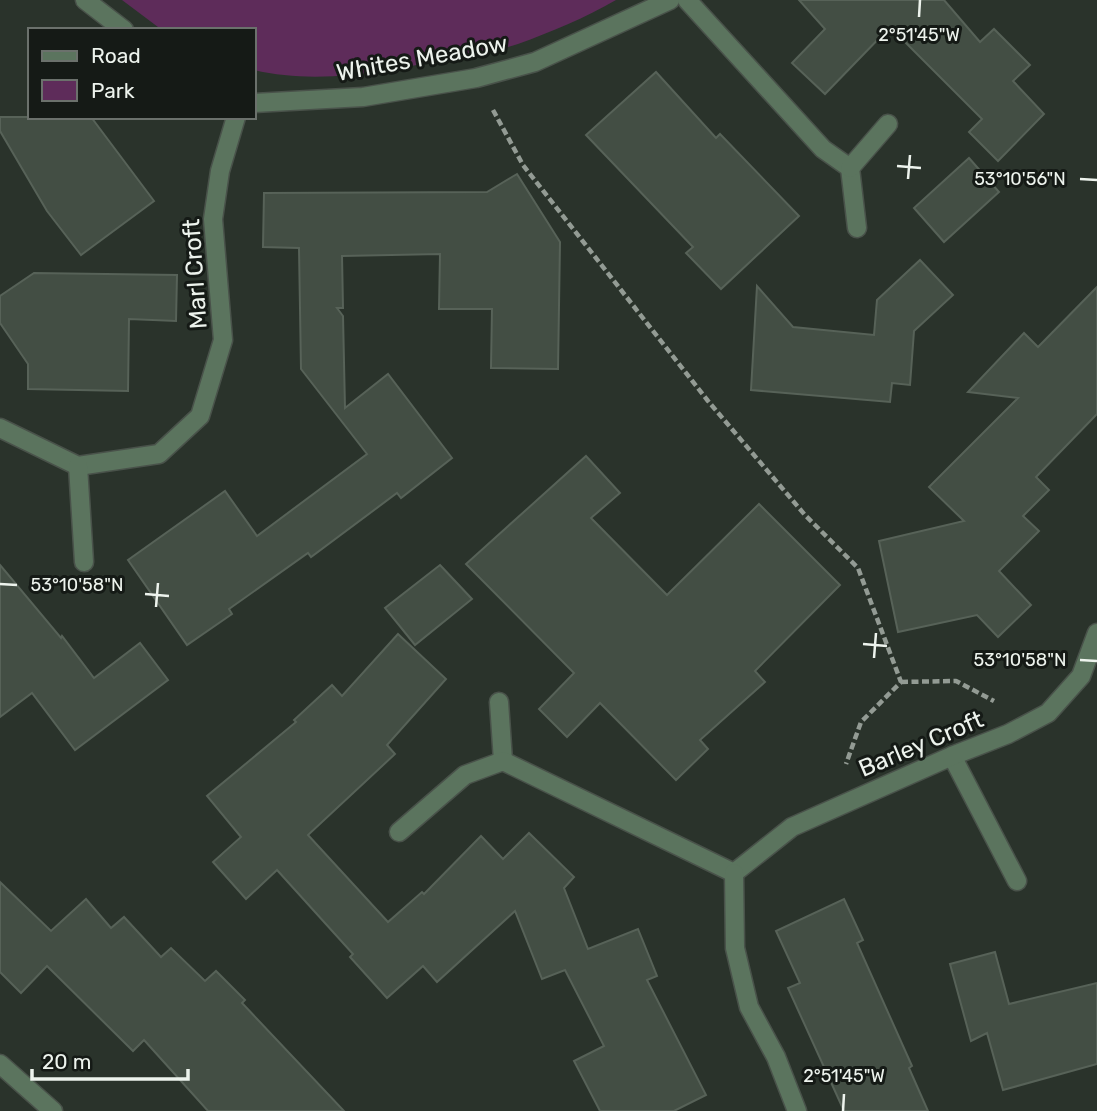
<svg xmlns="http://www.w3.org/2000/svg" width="1097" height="1111" font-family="Rubik,sans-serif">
	<rect width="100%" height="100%" fill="#2a332b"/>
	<path fill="#5e2c5a" d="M 122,0 L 616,0 C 585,18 551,32 518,44 C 500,50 479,52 461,56 C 394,70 321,86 254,70 L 254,30 L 162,30 Z"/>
	<g fill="#434e44" stroke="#576258" stroke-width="2">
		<polygon points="799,0 944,0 980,42 994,29 1030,65 1013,81 1044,114 998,161 969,132 982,119 890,27 825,94 792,63 825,29"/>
		<polygon points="656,72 716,138 720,134 799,216 721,289 686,253 693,247 586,135"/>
		<polygon points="0,117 91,117 154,201 81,255 47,211 0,131"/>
		<polygon points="969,158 999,192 944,242 914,208"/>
		<polygon points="517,174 560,242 558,369 491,368 492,309 439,309 440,254 342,256 343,308 337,308 343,316 345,408 388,374 452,458 401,498 397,493 311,557 308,553 229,609 232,614 187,645 128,560 225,491 257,536 367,454 301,369 299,248 263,247 264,193 487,192"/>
		<polygon points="920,260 953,295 914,331 910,385 892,383 890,402 751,390 757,286 793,327 874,335 877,300"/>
		<polygon points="34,273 177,275 176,321 129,319 128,391 28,389 28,364 0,323 0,296"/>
		<polygon points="1097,287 1097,414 1036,477 1049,490 1023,516 1039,531 999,571 1031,605 998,637 977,615 898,632 879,541 964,521 929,487 1018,398 968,392 1024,333 1038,347"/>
		<polygon points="586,456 620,493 591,518 667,595 759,504 840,585 755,671 765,682 700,740 708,749 676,780 600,703 567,737 539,709 574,673 466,564"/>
		<polygon points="0,565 61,638 62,636 94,678 140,643 168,680 75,750 32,693 0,717"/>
		<polygon points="440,565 472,599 415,645 385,608"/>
		<polygon points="398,634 446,679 387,745 395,754 308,835 388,922 422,892 424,894 481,836 503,859 529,833 574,877 564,888 588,949 638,929 657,976 647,980 706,1095 674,1111 600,1111 574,1061 604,1046 565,970 542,979 515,911 437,982 423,966 387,998 350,957 353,954 277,870 246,899 213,862 241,837 207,796 296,722 294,720 332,685 342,696"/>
		<polygon points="0,882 51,931 86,899 111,928 124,917 161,957 171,948 205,981 216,971 245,1000 242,1003 344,1111 208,1111 144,1040 133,1051 47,966 21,993 0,972"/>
		<polygon points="844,899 863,940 857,943 912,1066 909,1068 928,1111 844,1111 788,988 800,983 776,931"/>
		<polygon points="995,952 1009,1004 1097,983 1097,1064 1003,1090 987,1033 971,1041 950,964"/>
	</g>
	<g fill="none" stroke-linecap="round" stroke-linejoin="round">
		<defs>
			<g id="minor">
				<polyline points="85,0 124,30"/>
				<polyline points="687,0 823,149 850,168 857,228"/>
				<polyline points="254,103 363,97 476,78 535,62 670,0"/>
				<polyline points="850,168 888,124"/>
				<polyline points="0,428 78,466 159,454 200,416 223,340 213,219 220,171 236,117"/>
				<polyline points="78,466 84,562"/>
				<polyline points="499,702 503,761"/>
				<polyline points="952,756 1017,881"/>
				<polyline points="399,832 465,775 503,761 734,873 792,827 952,756 1008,734 1048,713 1081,676 1097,633"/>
				<polyline points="734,873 735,948 749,1007 776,1057 797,1111"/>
				<polyline points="0,1064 53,1111"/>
			</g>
		</defs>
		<use href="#minor" stroke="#49524a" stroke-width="21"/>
		<g stroke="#939b94" stroke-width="4.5" stroke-dasharray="7 3.5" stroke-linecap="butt">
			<polyline points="493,110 523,165 708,401 805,515 858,568 901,682 861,722 846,764"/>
			<polyline points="901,682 956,681 994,701"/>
		</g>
		<use href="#minor" stroke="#5b745e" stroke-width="18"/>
	</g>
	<path fill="none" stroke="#edf3ed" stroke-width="2.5" d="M 919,17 L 920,0M 897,166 L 921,168M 908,179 L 910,155M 1080,179 L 1097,180M 0,584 L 17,585M 145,594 L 169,596M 156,607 L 158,583M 863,644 L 887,646M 874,658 L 876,633M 1080,660 L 1097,661M 843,1111 L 844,1094"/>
	<g text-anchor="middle" stroke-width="6" stroke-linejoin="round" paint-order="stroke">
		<g font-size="24" fill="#edf3ed" stroke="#151a16">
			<text transform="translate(422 58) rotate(-10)" y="8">Whites Meadow</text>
			<text transform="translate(195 274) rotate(-94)" y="8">Marl Croft</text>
			<text transform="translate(921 744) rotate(-23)" y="8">Barley Croft</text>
		</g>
	</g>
	<g font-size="18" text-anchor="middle" fill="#edf3ed" stroke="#151a16" stroke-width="6" stroke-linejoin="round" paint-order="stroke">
		<text x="919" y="41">2°51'45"W</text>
		<text x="1020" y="185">53°10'56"N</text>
		<text x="77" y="591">53°10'58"N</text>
		<text x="1020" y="666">53°10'58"N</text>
		<text x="844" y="1082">2°51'45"W</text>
	</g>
	<rect x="28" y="28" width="228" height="91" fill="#151a16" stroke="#6b716c" stroke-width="2"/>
	<rect x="42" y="51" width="35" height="10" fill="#5b745e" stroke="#6b716c" stroke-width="2"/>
	<text x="91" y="63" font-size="21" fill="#edf3ed">Road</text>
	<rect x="42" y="80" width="35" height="21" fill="#5e2c5a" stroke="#6b716c" stroke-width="2"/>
	<text x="91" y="98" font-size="21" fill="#edf3ed">Park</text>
	<path d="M32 1069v10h156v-10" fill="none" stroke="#edf3ed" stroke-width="3.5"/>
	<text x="42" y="1069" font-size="21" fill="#edf3ed" stroke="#151a16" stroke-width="5" paint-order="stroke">20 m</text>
</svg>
